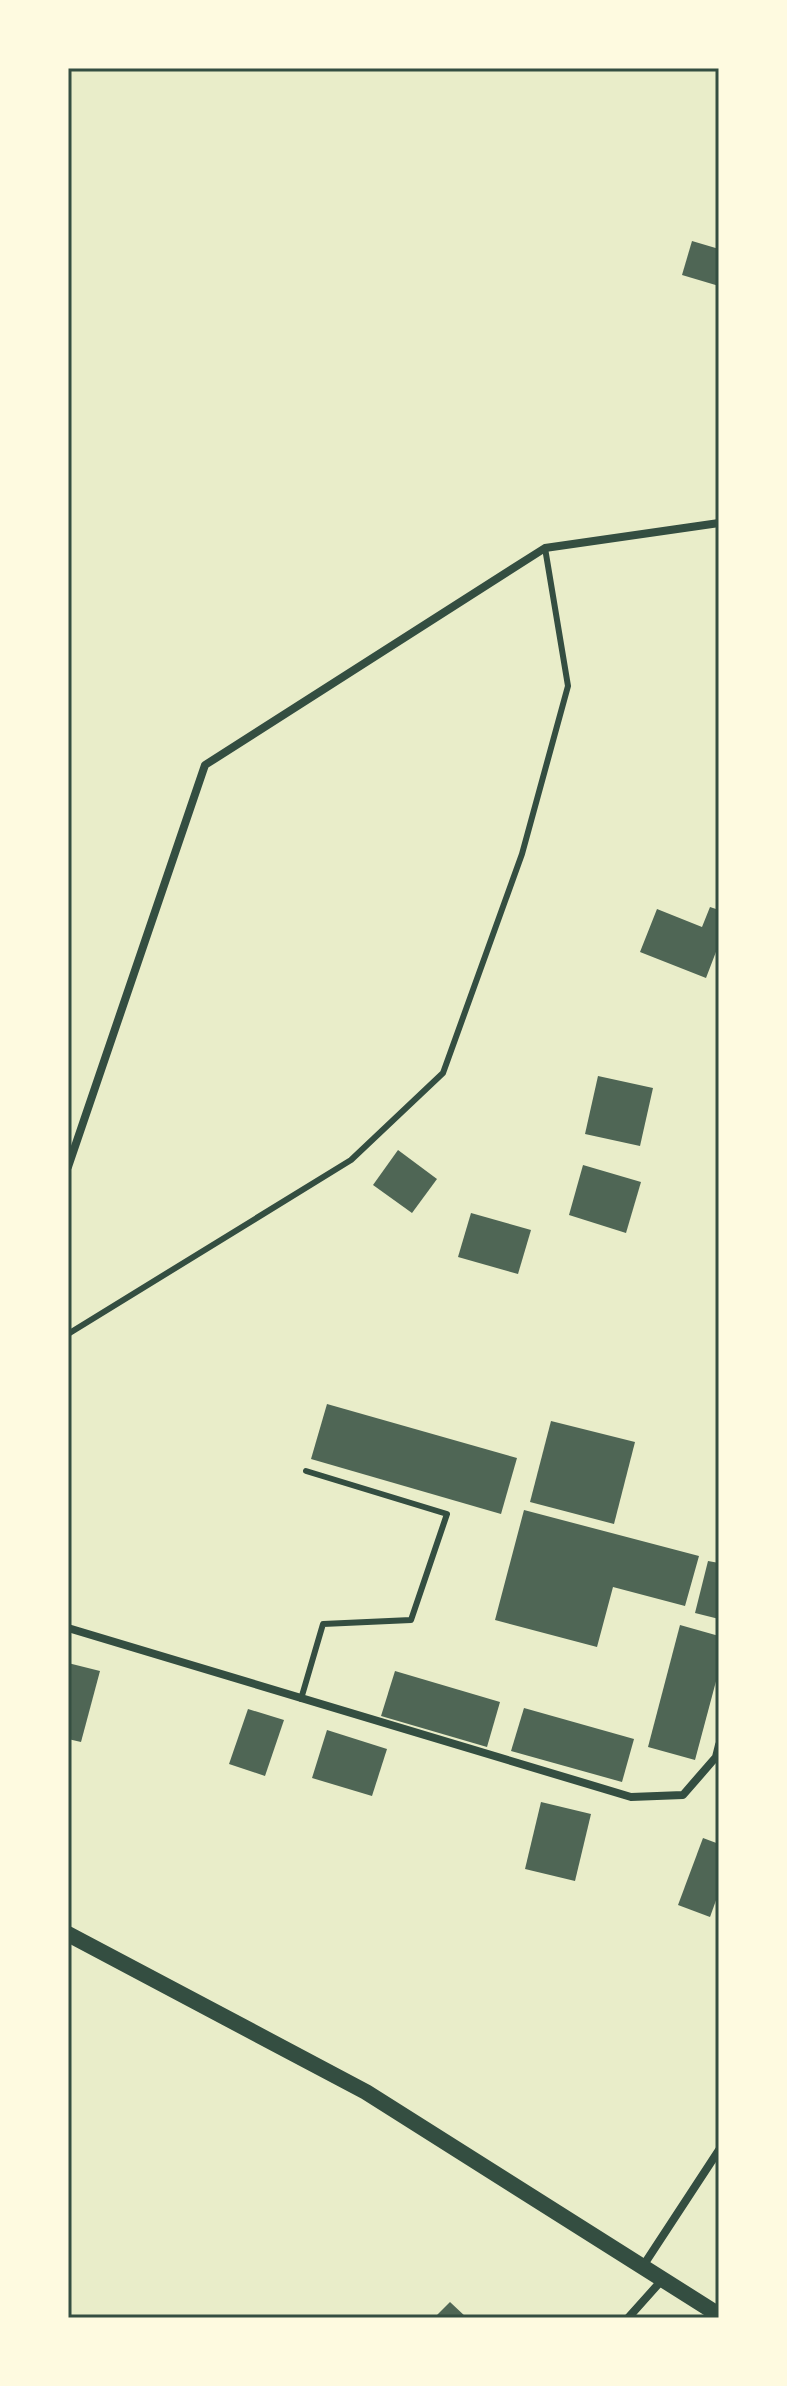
<svg xmlns="http://www.w3.org/2000/svg" width="787" height="2386" font-family="'PT Sans',sans-serif">
	<rect width="100%" height="100%" fill="#e9edc9"/>
	<g fill="#4f6655">
		<polygon points="692,241 719,249 719,286 682,275"/>
		<polygon points="710,907 719,910 719,944 706,978 640,952 657,909 702,927"/>
		<polygon points="598,1076 653,1088 640,1146 585,1134"/>
		<polygon points="398,1150 437,1179 412,1213 373,1185"/>
		<polygon points="583,1165 641,1182 626,1233 569,1215"/>
		<polygon points="471,1213 531,1230 518,1274 458,1257"/>
		<polygon points="327,1404 517,1458 501,1514 311,1459"/>
		<polygon points="551,1421 635,1442 614,1524 530,1502"/>
		<polygon points="524,1510 699,1556 685,1606 613,1587 597,1647 495,1620"/>
		<polygon points="708,1561 719,1563 719,1619 695,1613"/>
		<polygon points="680,1625 719,1636 719,1670 695,1760 648,1747"/>
		<polygon points="68,1663 100,1671 81,1742 68,1739"/>
		<polygon points="395,1671 500,1702 487,1747 381,1716"/>
		<polygon points="524,1708 634,1739 622,1782 511,1751"/>
		<polygon points="248,1709 284,1720 265,1776 229,1764"/>
		<polygon points="327,1730 387,1749 372,1796 312,1778"/>
		<polygon points="541,1802 591,1814 575,1881 525,1869"/>
		<polygon points="703,1838 719,1844 719,1892 710,1917 678,1905"/>
		<polygon points="450,2302 467,2318 434,2318"/>
	</g>
	<g fill="none" stroke-linecap="round" stroke-linejoin="round">
		<g stroke="#344e41" stroke-width="6">
			<polyline points="68,1334 351,1160 443,1073 522,854 568,686 545,548"/>
			<polyline points="301,1699 323,1624 411,1620 447,1514 306,1471"/>
		</g>
		<g stroke="#344e41" stroke-width="8">
			<polyline points="68,1167 205,765 545,548 719,523"/>
			<polyline points="68,1628 631,1797 683,1795 716,1757 719,1745"/>
			<polyline points="643,2266 719,2150"/>
			<polyline points="628,2318 662,2280"/>
		</g>
		<polyline stroke="#344e41" stroke-width="16" points="68,1934 366,2092 719,2315"/>
	</g>
	<rect width="787" height="2386" fill="none" stroke="#fefae0" stroke-width="140"/>
	<rect x="70" y="70" width="647" height="2246" fill="none" stroke="#344e41" stroke-width="3"/>
</svg>
